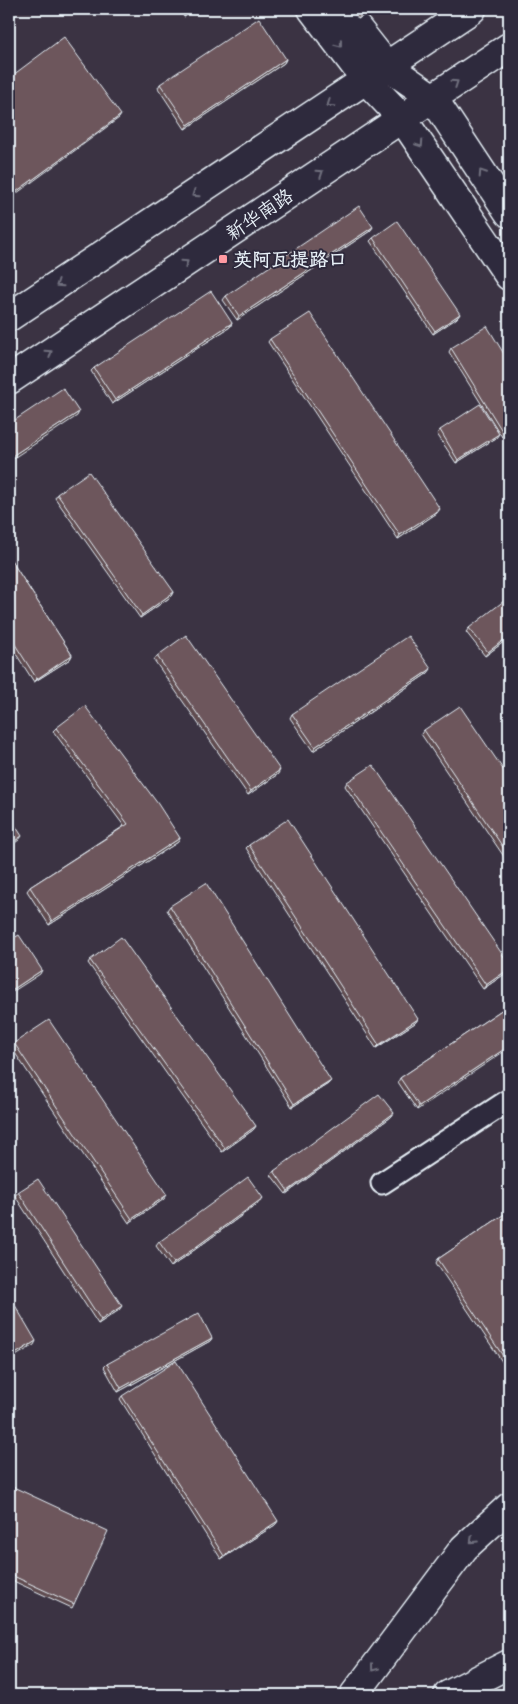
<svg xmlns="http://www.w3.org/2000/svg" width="518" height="1704" font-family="'Comic Neue','LXGW WenKai TC',sans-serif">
	<rect width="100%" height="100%" fill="#3b3343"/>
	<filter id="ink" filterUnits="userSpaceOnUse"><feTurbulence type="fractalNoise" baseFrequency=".02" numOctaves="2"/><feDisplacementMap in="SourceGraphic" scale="10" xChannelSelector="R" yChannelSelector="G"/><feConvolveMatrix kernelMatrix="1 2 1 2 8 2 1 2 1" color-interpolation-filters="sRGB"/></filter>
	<g filter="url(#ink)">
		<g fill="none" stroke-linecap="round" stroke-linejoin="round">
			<defs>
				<polyline id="street" points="382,1183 509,1100"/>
				<g id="secondary">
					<polyline points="312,9 366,80 402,118 509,276"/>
					<polyline points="342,9 387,66 433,98 509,213"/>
					<polyline points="9,317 472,9"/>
					<polyline points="9,380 509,47"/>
					<polyline points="448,1695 509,1664"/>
				</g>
				<polyline id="highway" points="354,1695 464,1548 509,1507"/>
			</defs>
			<use href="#street" stroke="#e8f1f8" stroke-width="25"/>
			<use href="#secondary" stroke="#e8f1f8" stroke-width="31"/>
			<use href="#highway" stroke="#e8f1f8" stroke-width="31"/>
			<use href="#street" stroke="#2f2a3d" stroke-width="21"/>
			<use href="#secondary" stroke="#2f2a3d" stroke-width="28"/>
			<use href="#highway" stroke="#2f2a3d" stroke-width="28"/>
		</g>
		<g fill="#5e4b4f" stroke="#e8f1f8">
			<polygon points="179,9 197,9 184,17"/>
			<polygon points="352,9 374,9 358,19"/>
			<polygon points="286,59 284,63 185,129 158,88 160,84"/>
			<polygon points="373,227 370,231 237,320 223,300 226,296"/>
			<polygon points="373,238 460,314 457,318 433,334 370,241"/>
			<polygon points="232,323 230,327 112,404 91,371 94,368"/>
			<polygon points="270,339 437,513 398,539 268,342"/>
			<polygon points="451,348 509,362 509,433 502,437 449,352"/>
			<polygon points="440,430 496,438 456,463 437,434"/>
			<polygon points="57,494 174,592 172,596 140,618 55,498"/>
			<polygon points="9,557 72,655 70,659 34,682 9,643"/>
			<polygon points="469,628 509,638 485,656 466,632"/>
			<polygon points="157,656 278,774 248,795 154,660"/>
			<polygon points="428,673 313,751 290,718 292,714"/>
			<polygon points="56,728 180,838 178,842 49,925 27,891 30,887 124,826 53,731"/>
			<polygon points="424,730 509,778 509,864 421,734"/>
			<polygon points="347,782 509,964 509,971 483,989 345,786"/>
			<polygon points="249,845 418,1019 415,1023 376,1048 246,848"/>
			<polygon points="170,906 328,1084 292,1107 167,910"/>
			<polygon points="90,960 256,1126 253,1130 222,1152 88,963"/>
			<polygon points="509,1005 417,1110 398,1082 400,1078"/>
			<polygon points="14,1043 164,1199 129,1223 11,1047"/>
			<polygon points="394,1113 391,1117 286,1194 271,1175 274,1171"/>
			<polygon points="18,1192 119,1310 98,1324 15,1196"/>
			<polygon points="260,1202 171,1267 156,1246 159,1242"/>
			<polygon points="509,1211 509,1372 436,1263 438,1259"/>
			<polygon points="212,1338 210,1341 118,1392 104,1367 107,1364"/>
			<polygon points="122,1396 278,1521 275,1525 221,1559 120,1399"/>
			<polygon points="9,1485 74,1604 72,1608 9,1579"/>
		</g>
		<g fill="#4c3d40" stroke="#e8f1f8">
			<polygon points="193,9 197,9 184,17 186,13"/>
			<polygon points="371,9 374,9 358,19 361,15"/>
			<polygon points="286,59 284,63 185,129 188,125"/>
			<polygon points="121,115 119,118 9,199 9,197"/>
			<polygon points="373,227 370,231 237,320 239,316"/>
			<polygon points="460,314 457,318 433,334 435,331"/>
			<polygon points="232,323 230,327 112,404 115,400"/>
			<polygon points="79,412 77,416 9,461 9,458"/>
			<polygon points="509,431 509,433 502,437 504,434"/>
			<polygon points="499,434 496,438 456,463 458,460"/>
			<polygon points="440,509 437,513 398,539 400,535"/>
			<polygon points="174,592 172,596 140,618 142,615"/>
			<polygon points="509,636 509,638 485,656 488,652"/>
			<polygon points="72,655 70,659 34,682 37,679"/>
			<polygon points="431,669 428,673 313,751 315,747"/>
			<polygon points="280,770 278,774 248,795 251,791"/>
			<polygon points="22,836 19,840 9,847 9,845"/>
			<polygon points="180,838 178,842 49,925 52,921"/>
			<polygon points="509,969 509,971 483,989 486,985"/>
			<polygon points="42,970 40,974 9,994 9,992"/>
			<polygon points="418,1019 415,1023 376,1048 379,1045"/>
			<polygon points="509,1046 509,1048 417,1110 419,1106"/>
			<polygon points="331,1081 328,1084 292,1107 294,1104"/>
			<polygon points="394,1113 391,1117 286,1194 288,1191"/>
			<polygon points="256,1126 253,1130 222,1152 225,1148"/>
			<polygon points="167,1195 164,1199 129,1223 132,1219"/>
			<polygon points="263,1198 260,1202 171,1267 174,1263"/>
			<polygon points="122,1306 119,1310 98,1324 101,1320"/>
			<polygon points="212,1338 210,1341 118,1392 121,1388"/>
			<polygon points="36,1341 34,1345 9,1360 9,1358"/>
			<polygon points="278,1521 275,1525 221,1559 224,1556"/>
		</g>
		<g fill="#6d575c" stroke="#e8f1f8">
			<polygon points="184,9 193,9 186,13"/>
			<polygon points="357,9 371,9 361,15"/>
			<polygon points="259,18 286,59 188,125 160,84"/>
			<polygon points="64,37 121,115 9,197 9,78"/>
			<polygon points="359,206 373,227 239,316 226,296"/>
			<polygon points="397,221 460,314 435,331 373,238"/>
			<polygon points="211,291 232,323 115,400 94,368"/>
			<polygon points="310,313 440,509 400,535 270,339"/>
			<polygon points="487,326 509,362 509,431 504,434 451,348"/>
			<polygon points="63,388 79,412 9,458 9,424"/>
			<polygon points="480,404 499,434 458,460 440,430"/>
			<polygon points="89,472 174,592 142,615 57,494"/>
			<polygon points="9,557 72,655 37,679 9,635"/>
			<polygon points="509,597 509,636 488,652 469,628"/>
			<polygon points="186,635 280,770 251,791 157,656"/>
			<polygon points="408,636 431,669 315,747 292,714"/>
			<polygon points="85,706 158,804 180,838 52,921 30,887 128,824 56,728"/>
			<polygon points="460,706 509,778 509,856 424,730"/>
			<polygon points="373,765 509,964 509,969 486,985 347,782"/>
			<polygon points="9,816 22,836 9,845"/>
			<polygon points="288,819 418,1019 379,1045 249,845"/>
			<polygon points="206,883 331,1081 294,1104 170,906"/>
			<polygon points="19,935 42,970 9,992 9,941"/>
			<polygon points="121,937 256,1126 225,1148 90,960"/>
			<polygon points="509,1005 509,1046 419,1106 400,1078"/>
			<polygon points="49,1020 167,1195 132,1219 14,1043"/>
			<polygon points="379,1094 394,1113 288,1191 274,1171"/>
			<polygon points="248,1177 263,1198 174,1263 159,1242"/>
			<polygon points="38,1179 122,1306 101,1320 18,1192"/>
			<polygon points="509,1211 509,1365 438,1259"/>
			<polygon points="9,1295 36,1341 9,1358"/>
			<polygon points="199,1313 212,1338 121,1388 107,1364"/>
			<polygon points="176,1361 278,1521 224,1556 122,1396"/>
			<polygon points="9,1485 108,1531 74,1604 9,1574"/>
		</g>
		<defs><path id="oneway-chevron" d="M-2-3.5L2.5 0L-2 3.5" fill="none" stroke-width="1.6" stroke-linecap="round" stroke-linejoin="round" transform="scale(1.25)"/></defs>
		<g stroke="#70707e">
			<use href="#oneway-chevron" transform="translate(339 44) rotate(52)"/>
			<use href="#oneway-chevron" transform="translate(455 83) rotate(-34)"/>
			<use href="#oneway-chevron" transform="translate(330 104) rotate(146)"/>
			<use href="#oneway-chevron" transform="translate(420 144) rotate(56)"/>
			<use href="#oneway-chevron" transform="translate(320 173) rotate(-34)"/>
			<use href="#oneway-chevron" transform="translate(482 173) rotate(-123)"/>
			<use href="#oneway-chevron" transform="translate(195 194) rotate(146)"/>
			<use href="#oneway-chevron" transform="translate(185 263) rotate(-34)"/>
			<use href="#oneway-chevron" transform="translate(59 284) rotate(146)"/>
			<use href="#oneway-chevron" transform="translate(49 353) rotate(-34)"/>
			<use href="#oneway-chevron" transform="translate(473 1540) rotate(137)"/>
			<use href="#oneway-chevron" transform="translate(374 1668) rotate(127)"/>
		</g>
	</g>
	<rect fill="#ff9aa2" stroke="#2f2a3d" stroke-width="2" x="218" y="254" width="10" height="10" rx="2.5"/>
	<g text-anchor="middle" stroke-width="4" stroke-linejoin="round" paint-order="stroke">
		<g font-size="19" fill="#e8f1f8" stroke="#2f2a3d">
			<text transform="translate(259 214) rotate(-34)" y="7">新华南路</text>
		</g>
		<g font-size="19" font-weight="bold" fill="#e8f1f8" stroke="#2f2a3d" text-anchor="start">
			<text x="233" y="266">英阿瓦提路口</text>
		</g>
	</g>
	<rect width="518" height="1704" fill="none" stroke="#2f2a3d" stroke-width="30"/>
	<rect x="15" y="15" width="488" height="1674" fill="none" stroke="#e8f1f8" stroke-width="2" filter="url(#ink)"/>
</svg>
